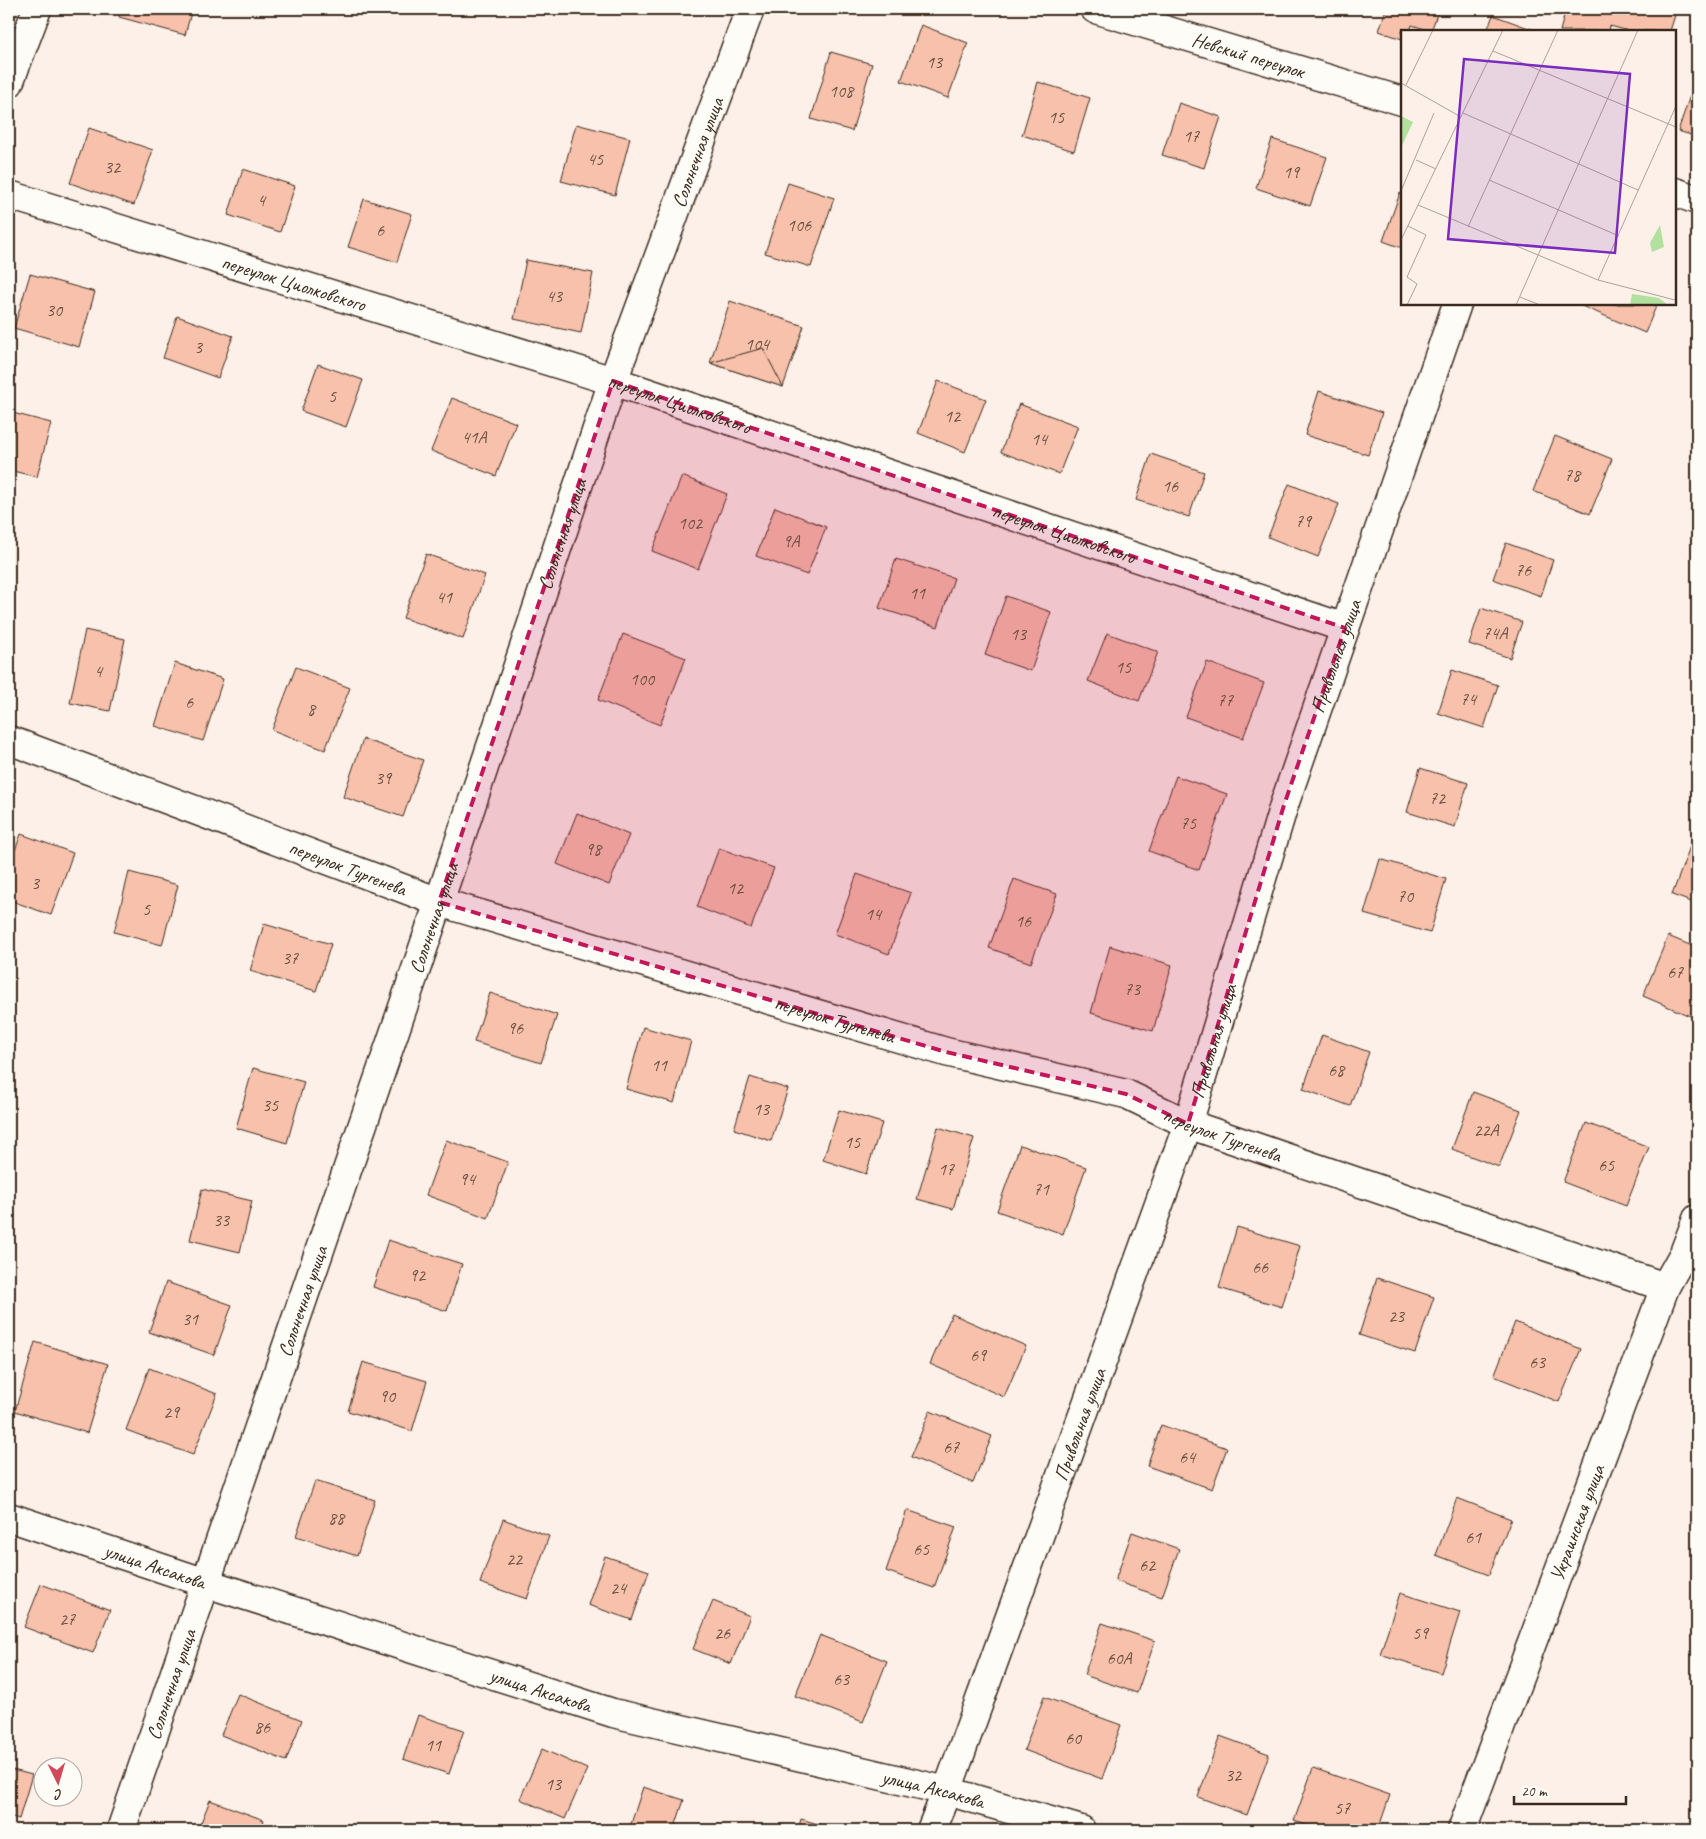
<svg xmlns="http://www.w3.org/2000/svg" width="1706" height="1839" font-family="Caveat,sans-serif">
	<rect width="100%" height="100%" fill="#fcf0e8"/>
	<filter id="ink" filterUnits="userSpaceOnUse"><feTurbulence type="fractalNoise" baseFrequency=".02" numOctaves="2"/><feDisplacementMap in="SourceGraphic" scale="10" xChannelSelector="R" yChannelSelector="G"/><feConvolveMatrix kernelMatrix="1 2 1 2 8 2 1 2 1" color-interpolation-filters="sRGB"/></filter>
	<g filter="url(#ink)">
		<g fill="#f7c1ab" stroke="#3b2a1e">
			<polygon points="122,9 192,9 185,35 119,17"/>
			<polygon points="1386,9 1439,9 1431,31 1412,25 1410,31 1402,31 1402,39 1379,31"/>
			<polygon points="1566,9 1677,9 1670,31 1629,31 1610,26 1609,31 1560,31"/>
			<polygon points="1493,15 1534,30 1534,31 1487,31"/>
			<polygon points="921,25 968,43 948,98 901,81"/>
			<polygon points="831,52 872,64 852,131 811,119"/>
			<polygon points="1697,75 1697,137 1678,131"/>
			<polygon points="1038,82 1090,98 1074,151 1022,135"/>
			<polygon points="1179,103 1221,117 1204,168 1162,155"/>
			<polygon points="576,124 630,138 615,195 561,181"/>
			<polygon points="89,128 153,150 134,205 70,183"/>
			<polygon points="1272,139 1327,157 1310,206 1256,188"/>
			<polygon points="243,169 295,186 280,232 228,215"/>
			<polygon points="788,183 834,198 811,267 765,253"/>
			<polygon points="1400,193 1402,194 1402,248 1383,241"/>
			<polygon points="364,199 412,214 397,262 348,247"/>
			<polygon points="526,260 593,273 581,333 514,319"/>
			<polygon points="30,274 95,292 79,347 14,328"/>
			<polygon points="730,301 804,326 783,387 710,363"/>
			<polygon points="1577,304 1657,304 1645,333"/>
			<polygon points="177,316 233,336 218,378 163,358"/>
			<polygon points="763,348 783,387 710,363"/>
			<polygon points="318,364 363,380 346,427 301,411"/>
			<polygon points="938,381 986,399 965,452 918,433"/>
			<polygon points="1319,391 1382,413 1368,455 1305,435"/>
			<polygon points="452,398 516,423 496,476 431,451"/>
			<polygon points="1019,404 1078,426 1059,474 1001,452"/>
			<polygon points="9,412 51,423 37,477 9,470"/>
			<polygon points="1555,436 1612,459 1590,514 1533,491"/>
			<polygon points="1151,454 1204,472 1189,517 1136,500"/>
			<polygon points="682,476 727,494 698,569 652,551"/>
			<polygon points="1289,484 1339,504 1318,557 1268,537"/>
			<polygon points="775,507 826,527 807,575 756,556"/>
			<polygon points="1506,543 1553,560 1541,596 1493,579"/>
			<polygon points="426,554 485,575 463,639 403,618"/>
			<polygon points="896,559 954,578 938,627 879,608"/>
			<polygon points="1006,596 1051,612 1031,671 985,655"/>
			<polygon points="1481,608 1522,622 1510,658 1469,644"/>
			<polygon points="85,630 125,639 110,711 70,703"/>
			<polygon points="1107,633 1158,652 1139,701 1088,681"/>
			<polygon points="623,634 686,658 660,725 598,700"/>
			<polygon points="1207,662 1264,683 1243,738 1186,717"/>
			<polygon points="175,663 223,679 203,741 155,726"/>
			<polygon points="296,667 350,688 325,750 272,730"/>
			<polygon points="1452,670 1498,685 1484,728 1438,713"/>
			<polygon points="363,739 423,760 403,817 343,797"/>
			<polygon points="1420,768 1468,783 1455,827 1407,812"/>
			<polygon points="1176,776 1227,794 1199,870 1149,851"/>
			<polygon points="577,813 629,835 609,885 557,864"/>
			<polygon points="1695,833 1697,834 1697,904 1672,895"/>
			<polygon points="21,834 73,853 51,915 9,900 9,867"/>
			<polygon points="719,848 774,868 751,928 697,907"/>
			<polygon points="1380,859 1446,879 1430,933 1364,914"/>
			<polygon points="129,872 178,885 162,945 114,932"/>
			<polygon points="857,874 911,893 889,954 835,934"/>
			<polygon points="1014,879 1057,894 1031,963 989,948"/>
			<polygon points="264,924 331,944 316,991 250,971"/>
			<polygon points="1668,936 1697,948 1697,997 1690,1016 1643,996"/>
			<polygon points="1110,946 1172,965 1153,1031 1091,1013"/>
			<polygon points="490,993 557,1015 541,1063 474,1042"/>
			<polygon points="643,1027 691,1041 674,1103 626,1089"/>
			<polygon points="1322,1035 1369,1052 1350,1106 1303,1089"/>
			<polygon points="253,1068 304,1082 287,1143 236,1128"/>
			<polygon points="750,1077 788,1089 771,1141 734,1129"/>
			<polygon points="1473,1092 1521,1110 1499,1167 1452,1149"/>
			<polygon points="839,1110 882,1123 866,1174 823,1160"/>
			<polygon points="1586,1123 1649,1147 1626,1206 1563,1182"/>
			<polygon points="938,1127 974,1138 953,1209 917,1199"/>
			<polygon points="446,1140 508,1162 488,1218 426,1195"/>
			<polygon points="1020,1145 1086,1167 1063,1234 997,1211"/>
			<polygon points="202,1189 252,1201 240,1252 190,1240"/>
			<polygon points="1237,1227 1300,1246 1282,1307 1219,1288"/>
			<polygon points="388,1240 462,1264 447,1311 373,1287"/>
			<polygon points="1377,1278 1434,1297 1415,1353 1359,1335"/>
			<polygon points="166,1282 232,1305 214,1355 149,1332"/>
			<polygon points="952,1314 1026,1346 1004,1397 930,1364"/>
			<polygon points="1515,1322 1581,1349 1559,1402 1494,1376"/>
			<polygon points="35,1342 108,1364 87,1433 15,1411"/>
			<polygon points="363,1362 427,1381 412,1431 348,1411"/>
			<polygon points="149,1368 217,1394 193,1455 126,1430"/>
			<polygon points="930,1411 992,1436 973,1483 911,1457"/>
			<polygon points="1161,1425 1227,1448 1212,1489 1147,1466"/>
			<polygon points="315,1481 375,1500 357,1556 296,1536"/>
			<polygon points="1457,1498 1511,1519 1489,1575 1436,1555"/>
			<polygon points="907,1510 956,1527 934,1588 886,1571"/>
			<polygon points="503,1519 549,1536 527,1599 480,1583"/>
			<polygon points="1132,1532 1179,1549 1162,1597 1115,1581"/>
			<polygon points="605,1556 649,1571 632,1620 588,1605"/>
			<polygon points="41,1584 110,1610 93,1653 24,1627"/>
			<polygon points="1400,1593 1460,1612 1441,1673 1380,1654"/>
			<polygon points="713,1601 750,1616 731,1664 693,1649"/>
			<polygon points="1102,1623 1155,1641 1137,1693 1084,1675"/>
			<polygon points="820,1635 887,1661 863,1722 795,1696"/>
			<polygon points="238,1694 302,1720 286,1761 221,1735"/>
			<polygon points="1044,1697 1121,1725 1102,1779 1024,1750"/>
			<polygon points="418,1715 464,1730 449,1774 403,1759"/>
			<polygon points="1220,1736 1269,1754 1247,1815 1198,1797"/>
			<polygon points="542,1749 587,1769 565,1819 520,1799"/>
			<polygon points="1313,1768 1390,1795 1378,1830 1322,1830 1294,1821"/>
			<polygon points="9,1769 32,1775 19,1819 9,1816"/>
			<polygon points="643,1787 684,1800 674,1830 629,1830"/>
			<polygon points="210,1800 264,1820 261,1830 198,1830"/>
			<polygon points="801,1819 838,1830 798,1830"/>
		</g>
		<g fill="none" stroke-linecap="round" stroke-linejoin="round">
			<defs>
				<g id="minor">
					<path id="s1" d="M 1095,9 L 1402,101"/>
					<polyline points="9,83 37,9"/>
					<polyline points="1675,192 1697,200"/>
					<path id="s2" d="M 9,195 L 613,381 L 1345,628"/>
					<path id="s3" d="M 9,740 L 439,902 L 946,1052 L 1126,1094 L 1188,1124 L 1665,1287"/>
					<path id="s4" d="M 9,1517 L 206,1583 L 613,1713 L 947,1791 L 1081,1830"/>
					<path id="s5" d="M 121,1830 L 439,902 L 613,381 L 750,9"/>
					<path id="s6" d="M 931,1830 L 947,1791 L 1188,1124 L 1284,805 L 1457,304"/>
				</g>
				<g id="major">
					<path id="s7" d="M 1462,1830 L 1665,1287 L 1684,1253 L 1697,1219"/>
				</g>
			</defs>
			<use href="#minor" stroke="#3b2a1e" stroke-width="31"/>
			<use href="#major" stroke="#3b2a1e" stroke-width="31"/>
			<use href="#minor" stroke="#fdfcf7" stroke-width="28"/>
			<use href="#major" stroke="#fdfcf7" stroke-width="28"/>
		</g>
	</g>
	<path fill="#c2185b" fill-opacity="0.2" stroke="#c2185b" stroke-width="4" stroke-dasharray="10 6" stroke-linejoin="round" d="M 613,381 L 1345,628 L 1284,805 L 1188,1124 L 1126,1094 L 946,1052 L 439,902 Z"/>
	<g text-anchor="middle" stroke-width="4" stroke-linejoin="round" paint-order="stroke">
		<g font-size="18" fill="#6a5041">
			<text x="934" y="68">13</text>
			<text x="841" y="97">108</text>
			<text x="1056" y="123">15</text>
			<text x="1191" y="142">17</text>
			<text x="595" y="165">45</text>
			<text x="112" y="173">32</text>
			<text x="1291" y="178">19</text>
			<text x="261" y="206">4</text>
			<text x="799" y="231">106</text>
			<text x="380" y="236">6</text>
			<text x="554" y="302">43</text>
			<text x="54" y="316">30</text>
			<text x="757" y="350">104</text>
			<text x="198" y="353">3</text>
			<text x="332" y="402">5</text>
			<text x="952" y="422">12</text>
			<text x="474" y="443">41А</text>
			<text x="1039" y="445">14</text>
			<text x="1572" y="481">78</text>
			<text x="1170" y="492">16</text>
			<text x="1303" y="527">79</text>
			<text x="690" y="529">102</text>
			<text x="791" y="547">9А</text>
			<text x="1523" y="576">76</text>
			<text x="917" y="599">11</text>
			<text x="444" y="603">41</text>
			<text x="1495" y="639">74А</text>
			<text x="1018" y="640">13</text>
			<text x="1123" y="673">15</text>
			<text x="98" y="677">4</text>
			<text x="642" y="685">100</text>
			<text x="1468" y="705">74</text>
			<text x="1225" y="706">77</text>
			<text x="189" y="708">6</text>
			<text x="311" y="715">8</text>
			<text x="383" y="784">39</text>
			<text x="1437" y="804">72</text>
			<text x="1188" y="829">75</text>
			<text x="593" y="855">98</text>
			<text x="35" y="889">3</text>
			<text x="735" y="894">12</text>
			<text x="1405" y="902">70</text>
			<text x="146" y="915">5</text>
			<text x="873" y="920">14</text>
			<text x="1023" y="927">16</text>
			<text x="290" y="964">37</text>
			<text x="1675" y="978">67</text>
			<text x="1132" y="995">73</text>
			<text x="515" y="1034">96</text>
			<text x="659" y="1071">11</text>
			<text x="1336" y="1076">68</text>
			<text x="270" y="1111">35</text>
			<text x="761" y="1115">13</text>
			<text x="1486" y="1136">22А</text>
			<text x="852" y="1148">15</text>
			<text x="1606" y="1171">65</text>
			<text x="946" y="1175">17</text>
			<text x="467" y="1185">94</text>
			<text x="1041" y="1195">71</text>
			<text x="221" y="1226">33</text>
			<text x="1260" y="1273">66</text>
			<text x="417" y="1281">92</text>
			<text x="1396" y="1322">23</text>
			<text x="190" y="1325">31</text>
			<text x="978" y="1361">69</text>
			<text x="1537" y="1368">63</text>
			<text x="387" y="1402">90</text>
			<text x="171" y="1418">29</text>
			<text x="951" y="1453">67</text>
			<text x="1187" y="1463">64</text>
			<text x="336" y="1524">88</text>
			<text x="1473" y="1543">61</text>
			<text x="921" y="1555">65</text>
			<text x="514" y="1565">22</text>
			<text x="1147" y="1571">62</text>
			<text x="618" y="1594">24</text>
			<text x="67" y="1625">27</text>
			<text x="722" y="1639">26</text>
			<text x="1420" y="1639">59</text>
			<text x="1119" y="1664">60А</text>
			<text x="841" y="1685">63</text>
			<text x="262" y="1733">86</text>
			<text x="1073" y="1744">60</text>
			<text x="433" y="1751">11</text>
			<text x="1233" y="1781">32</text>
			<text x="553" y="1790">13</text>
			<text x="1342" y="1814">57</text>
		</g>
		<g font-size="20" fill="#3b2a1e" stroke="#fdfcf7">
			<text dy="7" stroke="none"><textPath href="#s1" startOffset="160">Невский переулок</textPath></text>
			<text dy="7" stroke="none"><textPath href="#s5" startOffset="1774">Солонечная улица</textPath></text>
			<text dy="7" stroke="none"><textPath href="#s2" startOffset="298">переулок Циолковского</textPath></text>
			<text dy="7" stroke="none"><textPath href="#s2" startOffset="702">переулок Циолковского</textPath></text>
			<text dy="7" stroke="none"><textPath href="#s2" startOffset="1108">переулок Циолковского</textPath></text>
			<text dy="7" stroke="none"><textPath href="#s5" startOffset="1369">Солонечная улица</textPath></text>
			<text dy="7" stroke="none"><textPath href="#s6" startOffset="1242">Привольная улица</textPath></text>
			<text dy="7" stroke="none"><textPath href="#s3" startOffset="362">переулок Тургенева</textPath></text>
			<text dy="7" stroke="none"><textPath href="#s5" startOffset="964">Солонечная улица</textPath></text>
			<text dy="7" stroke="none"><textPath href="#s3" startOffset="872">переулок Тургенева</textPath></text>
			<text dy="7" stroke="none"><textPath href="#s6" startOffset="838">Привольная улица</textPath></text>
			<text dy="7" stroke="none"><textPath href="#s3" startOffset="1278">переулок Тургенева</textPath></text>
			<text dy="7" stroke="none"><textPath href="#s5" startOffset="559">Солонечная улица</textPath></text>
			<text dy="7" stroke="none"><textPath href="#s6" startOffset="432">Привольная улица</textPath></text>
			<text dy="7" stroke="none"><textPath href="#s7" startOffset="328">Украинская улица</textPath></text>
			<text dy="7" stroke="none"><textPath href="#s4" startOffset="154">улица Аксакова</textPath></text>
			<text dy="7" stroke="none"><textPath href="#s5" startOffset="154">Солонечная улица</textPath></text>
			<text dy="7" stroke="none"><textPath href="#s4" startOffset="559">улица Аксакова</textPath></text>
			<text dy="7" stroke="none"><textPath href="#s4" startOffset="964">улица Аксакова</textPath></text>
		</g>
	</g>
	<g transform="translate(1401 30)">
		<rect width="275" height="275" fill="#fcf0e8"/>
		<path d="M 259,195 L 263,217 L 251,222 L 249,213 Z" fill="#b1e09f"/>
		<path d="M 0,86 L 12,92 L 0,118 ZM 231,264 L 258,268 L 267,275 L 229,275 Z" fill="#b1e09f"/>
		<path fill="none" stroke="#afa197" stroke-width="1" d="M 92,21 L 275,97M 0,53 L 60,87M 5,55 L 32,0M 62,83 L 237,160M 15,130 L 35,139M 88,150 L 218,206M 0,161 L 33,83M 17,175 L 197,250 L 274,270M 67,197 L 157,0M 0,210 L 102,0M 197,250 L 275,76M 119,267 L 139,275M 6,275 L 16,254 L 6,247 L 25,205 L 7,196M 115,275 L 237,0"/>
		<path fill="#7b2cbf" fill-opacity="0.15" stroke="#7b2cbf" stroke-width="2.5" d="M 63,29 L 229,44 L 214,223 L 47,209 Z"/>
		<rect width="275" height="275" fill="none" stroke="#3b2a1e" stroke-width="2.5"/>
	</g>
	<rect width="1706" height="1839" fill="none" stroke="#fdfcf7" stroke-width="30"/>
	<rect x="15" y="15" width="1676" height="1809" fill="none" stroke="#3b2a1e" stroke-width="2" filter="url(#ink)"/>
	<g transform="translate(58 1782) rotate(175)"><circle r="24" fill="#fdfcf7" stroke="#afa8a0"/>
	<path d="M0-4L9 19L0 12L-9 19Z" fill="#d1495b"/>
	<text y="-8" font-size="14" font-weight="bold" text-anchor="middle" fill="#3b2a1e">С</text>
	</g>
	<path d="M1514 1796v8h112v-8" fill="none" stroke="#3b2a1e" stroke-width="2.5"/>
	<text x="1521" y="1796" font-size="15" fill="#3b2a1e" stroke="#fdfcf7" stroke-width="4" paint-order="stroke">20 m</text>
</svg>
